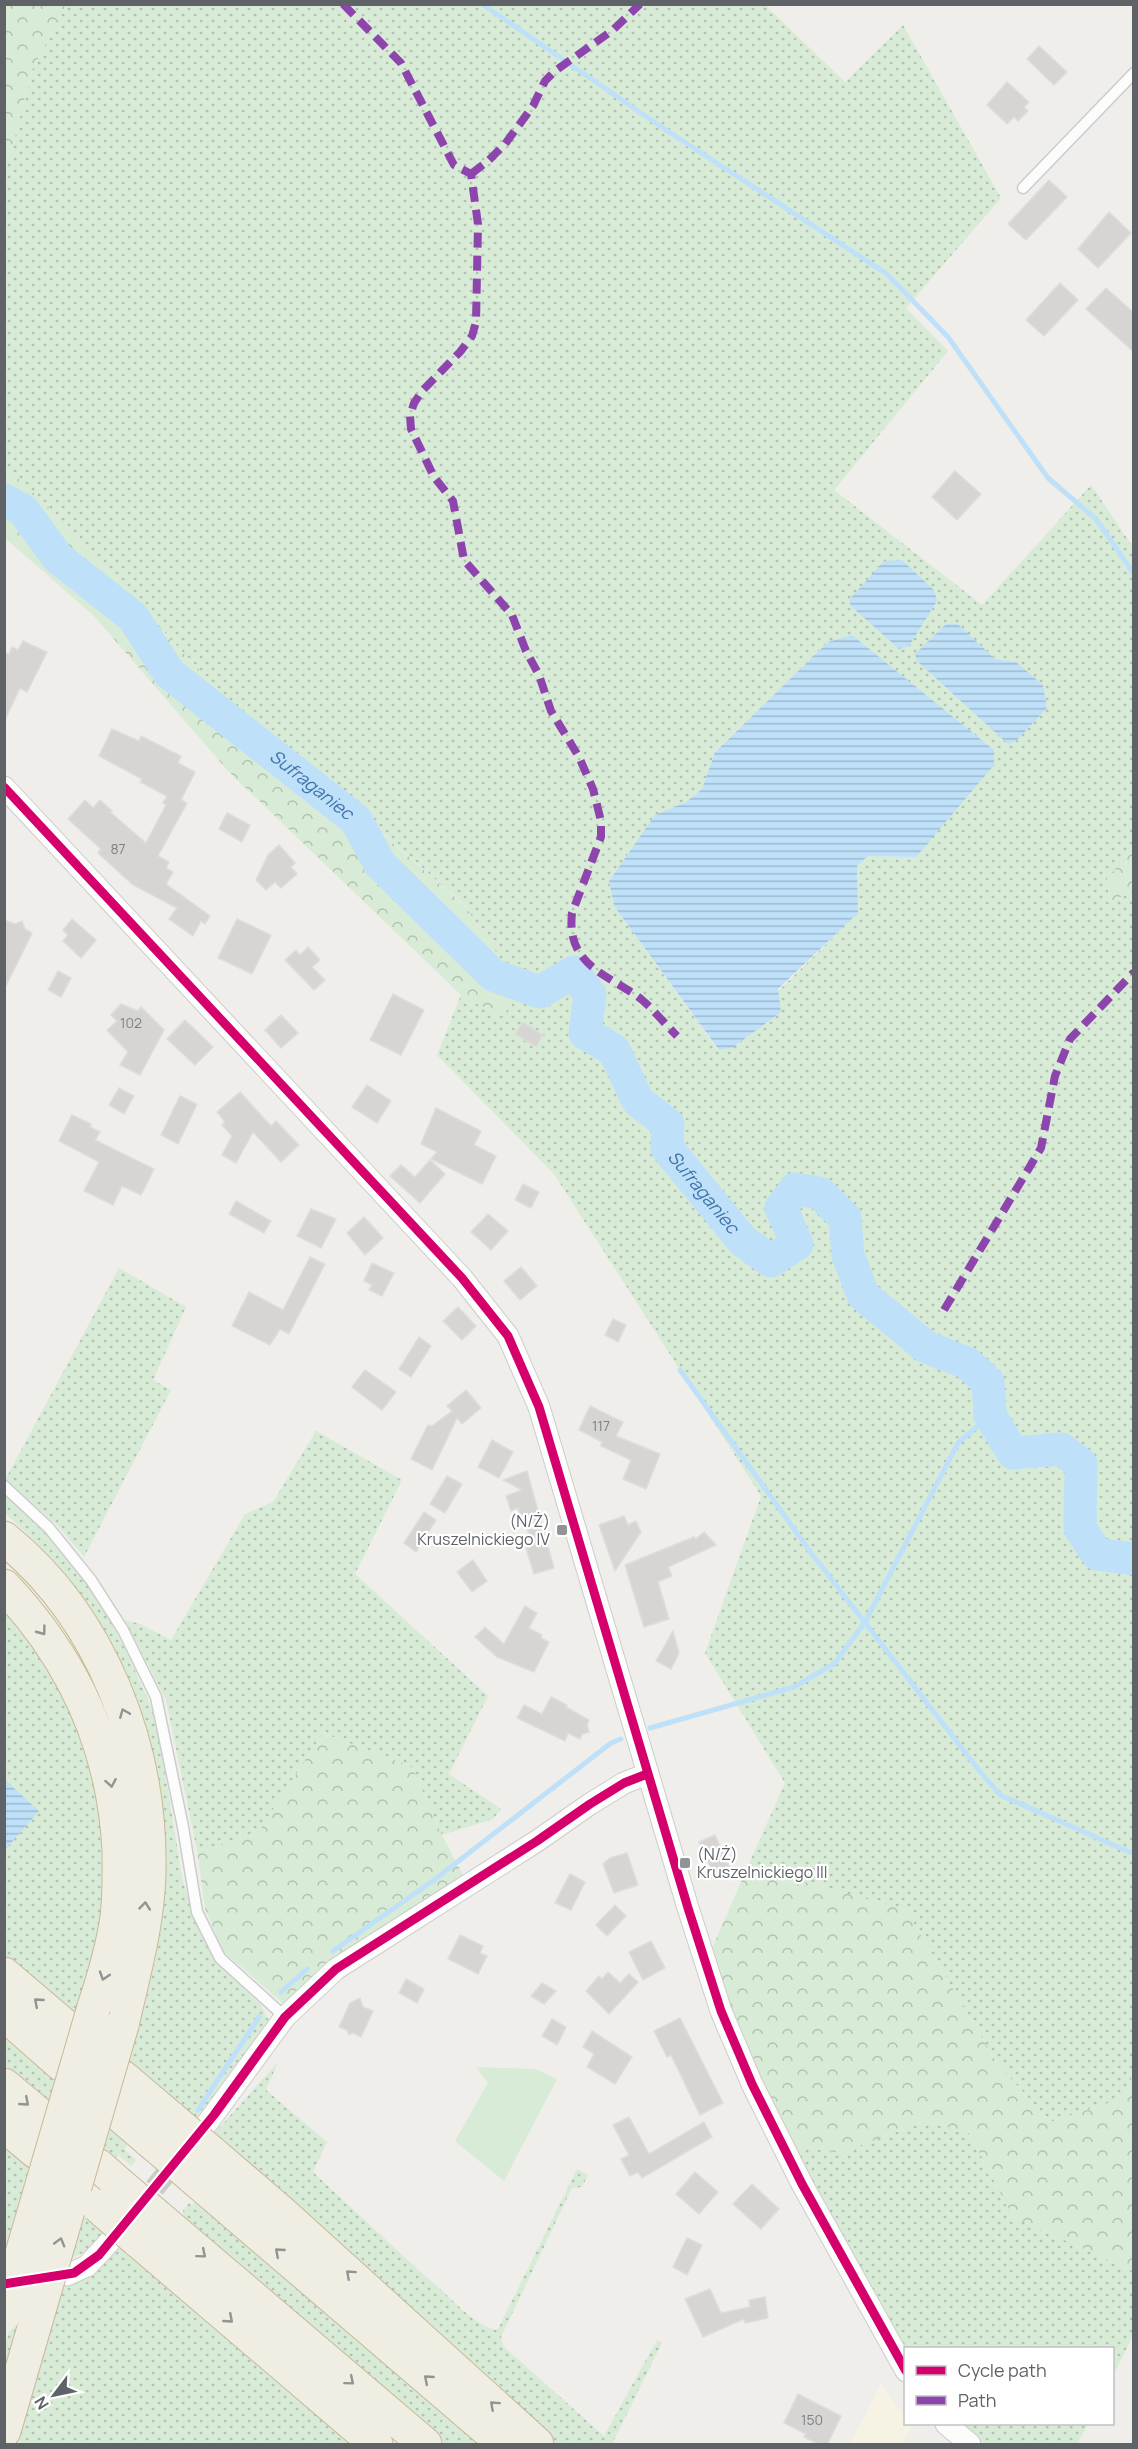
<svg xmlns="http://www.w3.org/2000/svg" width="1138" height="2449" font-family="Manrope,sans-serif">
	<defs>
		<pattern id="grass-dots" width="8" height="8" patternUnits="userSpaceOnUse" patternTransform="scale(1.5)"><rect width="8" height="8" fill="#d8ebd6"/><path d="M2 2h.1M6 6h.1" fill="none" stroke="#b2c2b1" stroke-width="1.8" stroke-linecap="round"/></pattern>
		<pattern id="forest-crowns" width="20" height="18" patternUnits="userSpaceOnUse" patternTransform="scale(1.5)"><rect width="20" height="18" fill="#d8ebd6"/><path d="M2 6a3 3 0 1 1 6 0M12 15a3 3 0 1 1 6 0" fill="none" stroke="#b2c2b1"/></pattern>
		<pattern id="water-rules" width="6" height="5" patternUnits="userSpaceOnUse" patternTransform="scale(1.5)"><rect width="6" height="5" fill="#bfe0f9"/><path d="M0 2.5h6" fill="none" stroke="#9eb9cd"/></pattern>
	</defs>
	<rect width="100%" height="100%" fill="#efeeea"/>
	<polygon fill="#f7f3e4" points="881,2384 905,2417 906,2424 912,2426 902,2444 850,2444"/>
	<g fill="url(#grass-dots)" fill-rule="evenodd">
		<path d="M 66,5 L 765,5 L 845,82 L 903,25 L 1001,198 L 906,308 L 948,351 L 834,490 L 982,605 L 1091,485 L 1133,547 L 1133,851 L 1107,879 L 1110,903 L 1134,890 L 1134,2076 L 1118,2100 L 1050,2122 L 997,2063 L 906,1910 L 748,1866 L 785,1783 L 705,1653 L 761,1496 L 554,1174 L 437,1055 L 461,995 L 503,1017 L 466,906 L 215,687 L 55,513 L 5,466 L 4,166 L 10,156 L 32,70 ZM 946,624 L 958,624 L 995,659 L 1016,662 L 1043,685 L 1047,708 ZM 828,642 L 916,857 L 868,856 L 857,866 L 858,913 L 718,1050 L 614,906 L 609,881 L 655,815 L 686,802 L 702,789 L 715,751 Z"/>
		<polygon points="119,1268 186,1307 153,1380 171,1390 84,1557 58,1526 5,1480"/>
		<polygon points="316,1431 402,1480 355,1574 488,1696 449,1774 501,1809 493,1819 442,1835 412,1767 323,1733 257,1834 197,1851 166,1700 125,1620 140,1624 171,1640 245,1514 273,1502"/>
		<path d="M 5,1494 L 57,1545 L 82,1577 L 105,1611 L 127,1653 L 151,1706 L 160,1741 L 182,1877 L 193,1915 L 214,1960 L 260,2004 L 271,2024 L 196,2122 L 129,2063 C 143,2012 158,1960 163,1907 C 177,1787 138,1660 60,1568 C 43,1548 24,1531 5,1513 Z"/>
		<polygon points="4,1598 81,1727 106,1834 104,1908 96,1953 92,1953 74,2020 5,1957"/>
		<polygon points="4,2029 58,2075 50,2104 5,2065"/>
		<path d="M 278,2062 L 266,2090 L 327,2142 L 313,2172 C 355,2211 397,2251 440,2289 C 457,2304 474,2324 496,2330 L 499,2327 L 577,2169 L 588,2175 L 582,2187 L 572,2188 L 501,2337 L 503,2346 L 604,2436 L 657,2340 L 662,2343 L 613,2442 L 615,2444 L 556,2444 L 212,2136 Z"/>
		<polygon points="925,2121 969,2133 1013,2217 1133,2271 1133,2336 1113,2376 1112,2348 906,2348 792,2145 840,2153"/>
		<polygon points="111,2125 130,2141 124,2149 136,2160 131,2166 118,2155 111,2163 102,2155"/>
		<polygon points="5,2134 34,2159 5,2266"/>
		<polygon points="199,2198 486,2444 442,2444 185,2225 183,2210 189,2203 192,2205"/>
		<polygon points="85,2214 106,2233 89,2250 72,2258"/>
		<path d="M 121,2245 L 363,2444 L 18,2444 L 64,2286 C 90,2280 105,2265 121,2245 Z"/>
		<polygon points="11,2323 19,2327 5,2378 5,2347"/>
		<polygon points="958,2424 1088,2424 1077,2444 986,2444 968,2435"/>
	</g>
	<g fill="url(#forest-crowns)">
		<polygon points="5,4 66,5 32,70 10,156 5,166"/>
		<polygon points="5,466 55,513 215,687 465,906 520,987 503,1017 461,995 229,772 94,616 5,538"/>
		<polygon points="1133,851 1133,890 1110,903 1107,878"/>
		<polygon points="323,1733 412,1767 442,1835 465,1879 285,2005 224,1952 205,1909 197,1851 257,1834"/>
		<polygon points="748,1866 906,1910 997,2063 1050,2122 1118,2100 1133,2076 1133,2271 1013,2217 969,2133 925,2121 840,2153 792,2145 735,2023 710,1953"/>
	</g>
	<polygon fill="#d8ebd6" points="476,2067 535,2069 557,2079 504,2181 455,2141 488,2083"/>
	<g fill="url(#water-rules)">
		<polygon points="902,560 934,590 937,601 909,646 899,649 851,606 849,600 884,561"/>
		<polygon points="946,624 958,624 995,659 1016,662 1043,685 1047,708 1016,741 1008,744 917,661 915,654"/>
		<polygon points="852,635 994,750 994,765 916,857 868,856 857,866 858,913 778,989 781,1012 732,1048 719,1050 614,906 609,881 655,815 686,802 702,789 715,752 828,642"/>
		<polygon points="5,1780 39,1811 5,1850"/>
	</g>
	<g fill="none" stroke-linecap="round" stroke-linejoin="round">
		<g stroke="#bfe0f9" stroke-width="5">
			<polyline points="482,4 663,128 887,274 948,337 1048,478 1096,519 1134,574"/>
			<polyline points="680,1370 812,1554 978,1769 1000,1795 1134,1854"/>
			<polyline points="650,1728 794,1687 835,1663 865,1622 958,1443 990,1415"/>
			<polyline points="333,1951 434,1880 611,1743 621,1739"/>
			<polyline points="281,1992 307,1969"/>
			<polyline points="198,2110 259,2017"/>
		</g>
		<path stroke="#bfe0f9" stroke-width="33" id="s1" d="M 4,500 L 23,510 L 58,558 L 133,617 L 169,673 L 356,820 L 380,864 L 493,975 L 540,992 L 574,972 L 590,995 L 585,1033 L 614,1050 L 638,1101 L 668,1124 L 667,1148 L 743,1241 L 771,1261 L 797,1244 L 781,1208 L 795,1189 L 820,1193 L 845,1218 L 848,1255 L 863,1295 L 926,1347 L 967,1363 L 988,1382 L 990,1415 L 1013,1453 L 1061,1449 L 1081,1464 L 1080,1528 L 1097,1554 L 1134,1559"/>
	</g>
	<g fill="#d6d5d3" stroke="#deddd9" stroke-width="1.5">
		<polygon points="1039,46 1067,72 1054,85 1027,59"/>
		<polygon points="1007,82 1029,102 1024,107 1028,111 1018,121 1014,117 1007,124 987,105"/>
		<polygon points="1049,180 1067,197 1026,240 1008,224"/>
		<polygon points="1109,212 1131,233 1098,268 1078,249"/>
		<polygon points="1060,283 1078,300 1044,336 1026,320"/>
		<polygon points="1106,288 1134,313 1134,352 1086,309"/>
		<polygon points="955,471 981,494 957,520 932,497"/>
		<polygon points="23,641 47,652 27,692 20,688 4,722 4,652 9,654 12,647 18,650"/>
		<polygon points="112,729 139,741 141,736 181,756 178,763 195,772 181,800 187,803 158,856 169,862 166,868 173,872 166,884 210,916 205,924 201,921 193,936 169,919 177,908 133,885 98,853 101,849 68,819 85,800 93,808 100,800 112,811 110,812 146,843 166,805 163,803 167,796 140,782 142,779 99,756"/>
		<polygon points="227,813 250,825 242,842 219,829"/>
		<polygon points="279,845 295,863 291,867 297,874 281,888 275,882 266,890 256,880 268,855"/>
		<polygon points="72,919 96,940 81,958 63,941 68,935 63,930"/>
		<polygon points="237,919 271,935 252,974 218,958"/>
		<polygon points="4,920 15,924 22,921 25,929 32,933 4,990"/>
		<polygon points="308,947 320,960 312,967 325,980 314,990 285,960 296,950 300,955"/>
		<polygon points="58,971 71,978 61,997 48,990"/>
		<polygon points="393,994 424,1010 401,1055 370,1040"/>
		<polygon points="121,1004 138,1011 141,1007 164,1030 140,1075 120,1065 128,1052 107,1030 117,1021 111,1015"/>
		<polygon points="281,1015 298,1033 281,1048 265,1030"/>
		<polygon points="185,1020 213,1047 195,1065 167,1039"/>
		<polygon points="523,1022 543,1035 536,1047 515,1034"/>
		<polygon points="367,1085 391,1101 377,1123 352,1107"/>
		<polygon points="119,1088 134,1096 124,1114 109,1105"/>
		<polygon points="240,1092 271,1126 276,1121 299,1145 281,1162 253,1132 236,1163 222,1155 232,1136 222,1125 225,1122 217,1112"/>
		<polygon points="180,1096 197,1104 178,1144 161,1135"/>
		<polygon points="436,1108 481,1131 474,1145 496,1156 482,1184 431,1159 437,1152 421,1144"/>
		<polygon points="72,1115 91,1124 90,1127 100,1132 95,1140 154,1169 141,1195 122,1186 113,1205 84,1191 99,1162 59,1141"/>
		<polygon points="430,1160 445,1174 420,1203 390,1176 401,1165 415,1177"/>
		<polygon points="523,1184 539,1192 531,1208 515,1200"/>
		<polygon points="236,1201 271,1221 264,1233 229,1214"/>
		<polygon points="311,1209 336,1219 321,1248 297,1236"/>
		<polygon points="488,1214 508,1231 491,1250 471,1232"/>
		<polygon points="364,1217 383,1238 365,1255 347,1233"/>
		<polygon points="310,1257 325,1264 289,1334 280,1329 270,1345 232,1326 249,1292 283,1310"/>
		<polygon points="372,1263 394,1273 382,1296 369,1290 372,1285 364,1281"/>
		<polygon points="521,1267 537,1286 520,1300 504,1281"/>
		<polygon points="458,1307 476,1326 462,1340 443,1321"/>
		<polygon points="613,1319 626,1325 618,1342 605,1335"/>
		<polygon points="419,1337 431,1346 411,1377 399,1369"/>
		<polygon points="365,1370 396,1392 382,1410 352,1387"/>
		<polygon points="466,1390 481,1408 462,1424 457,1418 432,1470 411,1459 428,1425 432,1426 452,1411 447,1406"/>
		<polygon points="590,1406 623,1422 616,1436 660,1454 646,1489 623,1479 631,1460 601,1446 602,1442 579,1430"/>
		<polygon points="492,1440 513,1452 499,1478 478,1467"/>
		<polygon points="527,1471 554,1568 534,1574 526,1548 529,1547 528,1543 532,1542 522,1516 520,1516 518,1508 511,1511 506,1496 522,1490 503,1480"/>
		<polygon points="447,1476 462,1484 445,1513 430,1504"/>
		<polygon points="424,1512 436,1520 416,1552 404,1543"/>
		<polygon points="624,1516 628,1525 636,1521 641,1532 615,1571 599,1525"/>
		<polygon points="704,1532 716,1545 668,1567 672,1576 658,1582 669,1619 644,1627 625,1565 694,1537 696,1539"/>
		<polygon points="473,1560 487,1581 472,1592 457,1572"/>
		<polygon points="525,1606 537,1613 529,1628 542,1635 541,1638 549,1642 534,1672 497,1657 475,1637 485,1627 504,1644"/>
		<polygon points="673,1631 679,1653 671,1669 656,1661"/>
		<polygon points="551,1697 567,1705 566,1707 589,1720 587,1725 589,1732 582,1734 580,1739 568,1733 565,1741 517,1718 524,1705 542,1714"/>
		<polygon points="715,1835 729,1866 713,1873 699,1842"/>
		<polygon points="627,1853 638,1885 614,1893 603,1864 610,1858"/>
		<polygon points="570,1874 585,1882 571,1910 555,1903"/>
		<polygon points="615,1905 626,1916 607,1936 596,1925"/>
		<polygon points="460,1935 483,1946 480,1953 487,1956 478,1974 448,1959"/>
		<polygon points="651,1941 665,1968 643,1980 629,1952"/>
		<polygon points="608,1972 620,1983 629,1974 638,1982 609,2014 586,1991 599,1976 602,1979"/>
		<polygon points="406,1979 424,1989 417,2003 399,1993"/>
		<polygon points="542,1983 556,1991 544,2004 531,1996"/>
		<polygon points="360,1998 363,2007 373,2011 361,2037 353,2033 349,2035 347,2030 339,2027 350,2003"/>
		<polygon points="680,2018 723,2103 700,2115 671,2055 667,2057 654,2031"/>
		<polygon points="552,2019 566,2027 557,2045 542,2036"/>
		<polygon points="592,2031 632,2057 615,2084 587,2067 594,2054 583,2047"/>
		<polygon points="629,2117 649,2154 704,2122 712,2137 642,2178 638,2172 630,2176 621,2159 629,2155 613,2125"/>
		<polygon points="695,2172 718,2192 699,2214 676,2194"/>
		<polygon points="752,2184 779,2209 761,2229 733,2204"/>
		<polygon points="687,2238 702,2245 687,2275 673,2267"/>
		<polygon points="710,2289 721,2313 750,2307 749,2300 765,2297 768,2318 745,2323 744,2319 703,2337 685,2299"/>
		<polygon points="798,2394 841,2416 827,2445 820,2445 804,2437 806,2434 784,2423"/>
	</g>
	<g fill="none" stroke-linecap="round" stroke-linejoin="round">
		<polyline stroke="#cbcbca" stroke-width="21" stroke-dasharray="21 10" stroke-linecap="butt" points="135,2212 183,2153"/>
		<defs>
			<g id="service">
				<polyline points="1023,188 1134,73"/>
				<polyline points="4,1486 49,1528 91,1580 123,1630 156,1697 183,1827 197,1912 220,1958 285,2017"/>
			</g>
			<g id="minor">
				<polyline points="4,787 462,1278 508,1336 539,1407 688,1908 721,2011 752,2084 802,2184 906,2371"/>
				<polyline points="203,2129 285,2017 336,1969 537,1841 590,1804 624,1783 647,1774"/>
				<polyline points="67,2275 87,2266 113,2238"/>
				<polyline points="946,2424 970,2444"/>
			</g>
			<g id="motorway">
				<path d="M 4,1538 C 102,1617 152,1749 149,1873 C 148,1924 133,1976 122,2025"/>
				<path d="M 4,1586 C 75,1661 114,1748 119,1851 C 119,1875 120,1900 116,1924 C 111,1953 103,1980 94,2007"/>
				<polyline points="4,1974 71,2031"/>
				<polyline points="4,2014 61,2064"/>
				<polyline points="124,2078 171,2118"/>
				<polyline points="4,2085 46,2120"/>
				<polyline points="115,2111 151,2142"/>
				<polyline points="4,2125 36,2152"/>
				<polyline points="211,2152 282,2213 537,2444"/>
				<polyline points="99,2166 117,2182"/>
				<polyline points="191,2176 504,2444"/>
				<polyline points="157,2216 425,2444"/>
				<polyline points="137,2240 376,2444"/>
				<polyline points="4,2431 31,2338"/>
			</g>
		</defs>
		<use href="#service" stroke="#cbcccc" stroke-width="13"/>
		<use href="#minor" stroke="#cbcccc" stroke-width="23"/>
		<use href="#motorway" stroke="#c8b996" stroke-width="35"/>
		<use href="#service" stroke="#fdfcfc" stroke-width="10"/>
		<use href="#minor" stroke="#fdfcfc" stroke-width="21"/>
		<use href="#motorway" stroke="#f0ede3" stroke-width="33"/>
		<defs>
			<g id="motorway-bridge">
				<polyline points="171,2118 211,2152"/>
				<polyline points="151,2142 191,2176"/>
				<polyline points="117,2182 157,2216"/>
				<polyline points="98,2206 137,2240"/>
				<polyline points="4,2315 94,2007"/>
				<polyline points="31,2338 122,2025"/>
			</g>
		</defs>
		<use href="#motorway-bridge" stroke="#c8b996" stroke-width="35" stroke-linecap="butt"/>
		<use href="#motorway-bridge" stroke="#f0ede3" stroke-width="33"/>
		<g stroke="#8e44ad" stroke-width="8" stroke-dasharray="15 8" stroke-linecap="butt">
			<path d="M 343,4 L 401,63 L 454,165 L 471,174 L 478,224 L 476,322 L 472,336 L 460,352 L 423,390 L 414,403 L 410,416 L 411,429 L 434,477 L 453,501 L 464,560 L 512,615 L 526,651 L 539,675 L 551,711 L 579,757 L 593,789 L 601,821 L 601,837 L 572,913 C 566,966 608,974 641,999 C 654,1010 665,1024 677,1036"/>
			<polyline points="471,174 489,160 505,144 533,106 545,81 555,71 613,30 640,4"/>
			<polyline points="944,1310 1041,1148 1055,1076 1070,1039 1134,972"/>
		</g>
		<defs>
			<g id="cycleway">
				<polyline points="4,787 462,1278 508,1336 539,1407 688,1908 721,2011 752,2084 802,2184 906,2371"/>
				<polyline points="4,2284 74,2273 99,2255 214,2115 285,2017 336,1969 537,1841 590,1804 624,1783 647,1774"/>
			</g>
		</defs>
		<use href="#cycleway" stroke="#fff" stroke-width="13"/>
		<use href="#cycleway" stroke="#d6006c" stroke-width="9"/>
	</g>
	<defs><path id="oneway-chevron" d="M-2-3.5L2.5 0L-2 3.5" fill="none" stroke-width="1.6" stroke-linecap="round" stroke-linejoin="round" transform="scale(1.5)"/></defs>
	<g stroke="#929393">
		<use href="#oneway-chevron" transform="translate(42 1631) rotate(53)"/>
		<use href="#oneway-chevron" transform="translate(124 1713) rotate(-112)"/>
		<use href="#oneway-chevron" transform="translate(111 1783) rotate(80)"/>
		<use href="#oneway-chevron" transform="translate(145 1906) rotate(-84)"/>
		<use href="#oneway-chevron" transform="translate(104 1976) rotate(108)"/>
		<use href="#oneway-chevron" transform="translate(38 2002) rotate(-139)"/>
		<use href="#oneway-chevron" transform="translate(25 2102) rotate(41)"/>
		<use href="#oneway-chevron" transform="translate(60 2242) rotate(-74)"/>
		<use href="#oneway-chevron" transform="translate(279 2252) rotate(-139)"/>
		<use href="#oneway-chevron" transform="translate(202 2254) rotate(40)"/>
		<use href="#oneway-chevron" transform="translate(350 2274) rotate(-138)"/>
		<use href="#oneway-chevron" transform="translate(229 2319) rotate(41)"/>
		<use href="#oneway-chevron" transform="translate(428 2379) rotate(-139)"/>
		<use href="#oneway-chevron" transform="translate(350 2381) rotate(40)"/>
		<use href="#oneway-chevron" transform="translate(494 2405) rotate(-138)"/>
	</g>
	<g fill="#919496" stroke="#fff" stroke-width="2">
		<rect x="556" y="1524" width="12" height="12" rx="3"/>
		<rect x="679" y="1857" width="12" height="12" rx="3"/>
	</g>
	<g text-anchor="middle" stroke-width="4.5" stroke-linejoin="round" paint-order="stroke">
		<g font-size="14" fill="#7e8184">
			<text x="118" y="854">87</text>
			<text x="131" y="1028">102</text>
			<text x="601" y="1431">117</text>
			<text x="812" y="2425">150</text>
		</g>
		<g font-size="16" fill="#5f6368" stroke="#fff" text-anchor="end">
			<text x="550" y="1527">(N/Ż)<tspan x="550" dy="18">Kruszelnickiego IV</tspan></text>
			<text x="697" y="1860" text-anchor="start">(N/Ż)<tspan x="697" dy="18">Kruszelnickiego III</tspan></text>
		</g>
		<g font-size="18" font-style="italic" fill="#4174aa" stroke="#fff">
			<text dy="6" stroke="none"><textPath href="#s1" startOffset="424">Sufraganiec</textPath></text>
			<text dy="6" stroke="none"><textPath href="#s1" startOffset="1054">Sufraganiec</textPath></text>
		</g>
	</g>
	<rect width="1138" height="2449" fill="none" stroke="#5f6368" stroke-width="12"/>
	<rect x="904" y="2347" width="210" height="78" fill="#ffffff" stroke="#bfc1c3" stroke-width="1.5"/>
	<rect x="916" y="2366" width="30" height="9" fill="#d6006c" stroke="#bfc1c3" stroke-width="1.5"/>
	<text x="958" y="2377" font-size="18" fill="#5f6368">Cycle path</text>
	<rect x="916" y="2396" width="30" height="9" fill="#8e44ad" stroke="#bfc1c3" stroke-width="1.5"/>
	<text x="958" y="2407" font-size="18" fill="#5f6368">Path</text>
	<g transform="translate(54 2395) rotate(238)" stroke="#ffffff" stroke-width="4.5" paint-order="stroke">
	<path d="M0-4.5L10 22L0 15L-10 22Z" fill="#5f6368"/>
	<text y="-9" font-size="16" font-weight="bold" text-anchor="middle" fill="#5f6368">N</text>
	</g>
</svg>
